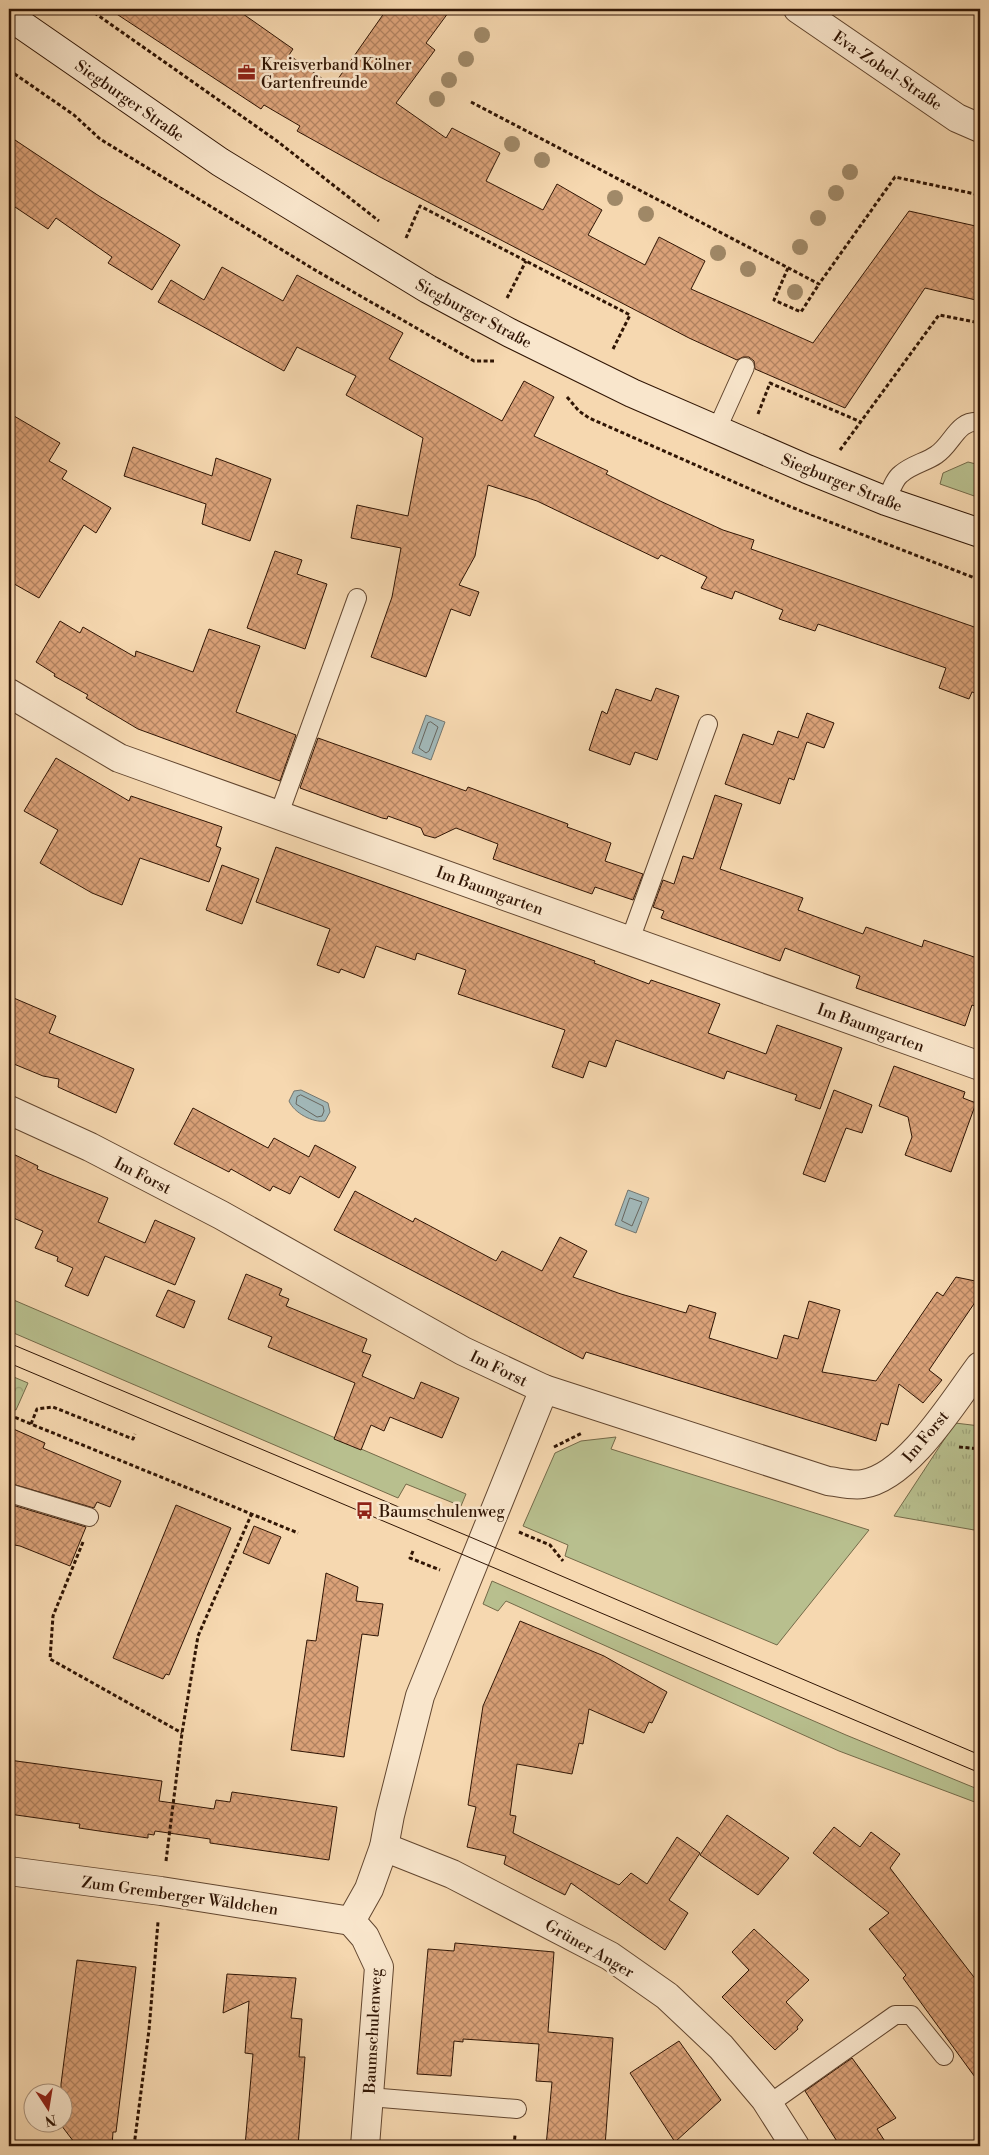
<svg xmlns="http://www.w3.org/2000/svg" width="989" height="2155" font-family="'Libre Bodoni',serif">
	<defs>
		<pattern id="forest-crowns" width="20" height="18" patternUnits="userSpaceOnUse" patternTransform="scale(1.25)"><rect width="20" height="18" fill="#b8bf8e"/><path d="M2 6a3 3 0 1 1 6 0M12 15a3 3 0 1 1 6 0" fill="none" stroke="#9ea379"/></pattern>
		<pattern id="park-tufts" width="24" height="20" patternUnits="userSpaceOnUse" patternTransform="scale(1.25)"><rect width="24" height="20" fill="#b8bf8e"/><path d="M3 7l-1-3M5 7V3M7 7l1-3M15 17l-1-3M17 17v-4M19 17l1-3" fill="none" stroke="#9ea379"/></pattern>
		<pattern id="building-cross-hatch" width="8" height="8" patternUnits="userSpaceOnUse" patternTransform="scale(1.25)"><rect width="8" height="8" fill="#dba279"/><path d="M0 0l8 8M0 8l8-8" fill="none" stroke="#b28361"/></pattern>
	</defs>
	<rect width="100%" height="100%" fill="#f6d8b0"/>
	<filter id="stains"><feTurbulence type="fractalNoise" baseFrequency=".004" numOctaves="4"/><feColorMatrix values="0 0 0 0 .2 0 0 0 0 .09 0 0 0 0 .02 0 0 0 .5 -.17"/></filter>
	<radialGradient id="worn" r=".72"><stop offset=".6" stop-color="#630" stop-opacity="0"/><stop offset="1" stop-color="#630" stop-opacity=".3"/></radialGradient>
	<g fill="#b8bf8e" stroke="#746a49">
		<polygon points="968,462 980,465 980,498 940,484 943,473"/>
		<polygon points="9,1298 466,1494 461,1506 406,1484 398,1498 9,1331"/>
		<polygon points="616,1437 611,1449 869,1530 777,1645 565,1556 568,1545 523,1526 555,1453 581,1441"/>
		<polygon points="492,1581 846,1735 980,1790 980,1804 839,1751 506,1601 498,1611 483,1604"/>
	</g>
	<polygon fill="url(#forest-crowns)" stroke="#746a49" points="9,1375 28,1383 16,1410 9,1408"/>
	<polygon fill="url(#park-tufts)" stroke="#746a49" points="955,1423 980,1426 980,1531 894,1516"/>
	<g fill="#a1b7b7" stroke="#74766f">
		<polygon points="426,715 445,722 431,760 412,753"/>
		<path d="M 301,1090 L 328,1103 L 330,1112 L 325,1121 C 313,1123 294,1113 289,1101 L 294,1091 Z"/>
		<polygon points="628,1190 649,1198 636,1233 615,1225"/>
	</g>
	<g fill="none" stroke-linecap="round" stroke-linejoin="round">
		<g stroke="#68665e" stroke-width="1">
			<polygon points="431,722 438,727 429,751 426,753 419,748 428,723"/>
			<polygon points="301,1095 323,1106 324,1111 322,1116 317,1117 296,1104 297,1097"/>
			<polygon points="630,1198 642,1202 632,1226 622,1221"/>
		</g>
	</g>
	<g fill="url(#building-cross-hatch)" stroke="#301504">
		<polygon points="109,9 236,9 293,49 289,55 333,86 387,9 451,9 426,43 435,50 396,103 446,138 452,128 500,153 486,181 543,210 557,184 602,210 588,235 645,265 659,237 705,261 691,289 813,343 909,211 980,227 980,301 925,288 845,408 755,369 754,361 749,357 743,357 737,360 689,338 380,177 297,131 300,126 264,105 261,109"/>
		<polygon points="9,136 99,196 180,245 152,290 108,263 112,257 56,218 48,229 9,203"/>
		<polygon points="222,267 283,301 297,275 403,333 389,359 502,421 524,381 554,397 534,436 608,471 606,474 658,500 723,530 754,540 751,549 980,629 980,695 972,692 969,699 939,688 946,668 818,624 815,631 779,619 783,610 735,591 732,599 701,588 707,577 661,555 658,559 537,501 488,485 475,556 459,585 479,592 470,616 451,609 426,677 371,657 392,597 401,548 351,538 357,505 408,516 423,438 346,395 356,376 297,347 284,371 158,302 171,280 204,300"/>
		<polygon points="9,413 60,443 49,461 67,471 62,479 111,508 96,533 84,525 39,598 9,581"/>
		<polygon points="133,447 212,476 216,458 271,479 250,541 202,524 206,504 124,476"/>
		<polygon points="275,551 302,560 297,574 327,584 305,649 247,628"/>
		<polygon points="60,621 80,633 83,627 135,657 136,651 193,672 209,629 260,646 236,712 296,735 280,781 138,729 86,698 88,695 54,676 55,674 36,662"/>
		<polygon points="656,688 679,696 657,760 635,752 630,765 589,750 602,711 607,714 616,689 651,701"/>
		<polygon points="807,713 834,723 824,748 807,742 794,780 789,778 780,804 725,784 743,734 773,745 778,731 798,738"/>
		<polygon points="318,738 466,791 468,787 568,824 567,827 611,843 605,861 643,874 633,900 595,887 592,894 493,859 498,844 456,828 435,838 424,835 421,828 388,816 387,819 382,818 300,788"/>
		<polygon points="56,758 129,801 131,796 222,827 216,846 221,848 209,882 140,858 122,905 92,893 40,863 58,830 24,811"/>
		<polygon points="715,795 742,804 720,869 803,898 798,910 863,934 866,927 922,947 924,940 980,959 980,1008 972,1005 965,1026 856,988 860,976 785,948 780,961 661,918 664,911 653,907 663,880 674,884 683,856 693,859"/>
		<polygon points="276,847 595,961 594,963 649,984 651,980 720,1004 708,1033 766,1054 777,1025 842,1048 820,1109 795,1100 797,1095 727,1071 724,1079 616,1040 606,1067 589,1061 583,1078 552,1067 565,1030 458,994 466,970 417,953 415,960 376,946 364,978 341,969 339,973 317,965 330,929 256,902"/>
		<polygon points="222,865 259,879 242,924 206,910"/>
		<polygon points="9,996 56,1016 49,1033 134,1069 116,1113 58,1087 59,1079 43,1076 9,1062"/>
		<polygon points="894,1066 965,1092 963,1098 976,1103 951,1172 905,1155 912,1137 908,1117 879,1106"/>
		<polygon points="834,1090 872,1105 862,1133 846,1128 825,1182 803,1174"/>
		<polygon points="193,1108 268,1148 274,1138 309,1157 315,1145 356,1167 339,1198 300,1176 290,1194 273,1186 270,1191 231,1169 229,1172 174,1144"/>
		<polygon points="9,1152 38,1166 37,1169 108,1198 98,1222 145,1243 155,1220 195,1238 175,1285 105,1256 88,1296 65,1286 73,1268 57,1261 58,1257 35,1248 43,1231 9,1216"/>
		<polygon points="355,1191 413,1222 415,1218 496,1261 502,1251 542,1271 560,1237 587,1251 573,1277 621,1294 686,1313 689,1305 716,1313 709,1338 777,1359 784,1335 798,1339 809,1301 840,1310 822,1372 876,1381 937,1292 943,1296 956,1277 980,1282 980,1295 929,1370 942,1380 923,1403 899,1384 888,1425 881,1423 876,1441 586,1352 583,1359 334,1230"/>
		<polygon points="246,1274 282,1289 279,1295 289,1299 286,1306 367,1339 362,1352 371,1355 362,1376 414,1399 421,1382 459,1398 442,1438 390,1417 384,1431 371,1425 361,1450 334,1439 355,1383 268,1347 272,1337 228,1319"/>
		<polygon points="168,1290 195,1301 184,1328 156,1316"/>
		<polygon points="9,1427 45,1443 43,1448 121,1481 110,1507 97,1502 94,1508 9,1483"/>
		<polygon points="9,1504 86,1527 70,1566 20,1546 9,1544"/>
		<polygon points="176,1505 231,1528 169,1675 166,1674 163,1679 113,1658"/>
		<polygon points="254,1526 281,1537 269,1564 243,1553"/>
		<polygon points="326,1573 358,1587 356,1601 383,1604 378,1636 362,1634 344,1757 291,1750 307,1640 316,1641"/>
		<polygon points="520,1621 604,1656 667,1692 652,1723 649,1722 644,1733 589,1709 583,1744 579,1743 572,1774 517,1764 510,1815 516,1816 513,1833 619,1885 631,1873 647,1884 677,1837 700,1853 669,1900 688,1913 665,1950 571,1883 565,1895 504,1864 506,1856 467,1847 476,1807 468,1805 483,1706"/>
		<polygon points="9,1760 162,1781 159,1801 214,1809 216,1800 230,1802 232,1792 337,1807 329,1860 210,1843 210,1839 155,1831 154,1835 148,1834 148,1838 106,1832 79,1828 80,1824 9,1814"/>
		<polygon points="727,1815 789,1858 758,1895 700,1855"/>
		<polygon points="834,1827 860,1847 871,1832 900,1854 890,1868 980,1985 980,2084 903,1978 906,1975 869,1929 889,1913 813,1853"/>
		<polygon points="754,1929 809,1980 786,2002 803,2020 797,2027 798,2029 775,2050 722,1997 749,1970 732,1952"/>
		<polygon points="455,1943 554,1952 548,2032 613,2038 605,2146 546,2146 552,2082 536,2081 539,2044 463,2039 463,2042 454,2041 451,2076 417,2074 428,1949 454,1951"/>
		<polygon points="77,1960 136,1967 116,2132 113,2132 112,2146 77,2146 61,2125 61,2084"/>
		<polygon points="227,1974 296,1978 291,2018 302,2019 299,2057 305,2057 298,2146 245,2146 253,2054 245,2053 249,2001 223,2013"/>
		<polygon points="679,2041 721,2100 675,2142 630,2073"/>
		<polygon points="852,2058 896,2118 877,2129 888,2146 840,2146 805,2091"/>
	</g>
	<g fill="none" stroke-linecap="round" stroke-linejoin="round">
		<defs>
			<g id="lane">
				<polyline points="717,429 745,367"/>
				<path d="M 886,501 C 890,493 894,479 901,474 C 911,465 926,462 936,455 C 953,444 957,419 980,422"/>
				<polyline points="279,814 357,598"/>
				<polyline points="630,940 708,724"/>
				<polyline points="9,1493 89,1517"/>
				<polyline points="369,2097 517,2109"/>
				<polyline points="769,2104 895,2015 911,2015 944,2056"/>
			</g>
			<g id="street">
				<polyline points="798,9 957,118 980,128"/>
				<polyline points="9,693 119,758 980,1066"/>
				<path d="M 9,1110 L 90,1147 L 221,1215 L 463,1351 L 544,1389 L 828,1481 C 838,1482 852,1486 863,1484 C 908,1477 953,1402 980,1366"/>
				<polyline points="384,1847 452,1874 610,1956 667,1996 721,2047 765,2099 795,2146"/>
				<polyline points="9,1871 161,1891 351,1921"/>
				<polyline points="351,1921 369,1889 384,1847 390,1815 420,1696 544,1389"/>
				<polyline points="351,1921 365,1937 379,1967 365,2146"/>
			</g>
			<polyline id="secondary" points="9,16 220,162 428,289 510,333 632,393 807,469 886,501 980,533"/>
		</defs>
		<use href="#lane" stroke="#62462f" stroke-width="20"/>
		<use href="#street" stroke="#62462f" stroke-width="30"/>
		<use href="#secondary" stroke="#301504" stroke-width="30"/>
		<g stroke="#301504" stroke-width="3" stroke-dasharray="4 2.5" stroke-linecap="butt">
			<polyline points="89,9 277,141 379,221"/>
			<polyline points="9,70 74,115 100,139 315,270 474,361 494,361"/>
			<polyline points="471,102 819,284 895,177 980,195"/>
			<polyline points="406,238 420,206 630,315 613,349"/>
			<polyline points="788,268 774,300 801,312 819,284"/>
			<polyline points="507,298 526,261"/>
			<polyline points="567,397 579,411 589,418 791,507 980,580"/>
			<polyline points="758,414 770,383 861,422"/>
			<polyline points="840,450 939,315 980,323"/>
			<polyline points="9,1415 298,1533"/>
			<polyline points="31,1424 37,1409 53,1407 133,1439 135,1434"/>
			<polyline points="554,1447 582,1433"/>
			<polyline points="959,1447 980,1449"/>
			<polyline points="519,1532 550,1545 563,1561"/>
			<polyline points="83,1542 53,1616 50,1659 182,1733"/>
			<polyline points="413,1551 410,1558 440,1570"/>
			<polyline points="166,1861 182,1733 198,1636 252,1513"/>
			<polyline points="134,2146 149,2030 158,1922"/>
			<polyline points="514,2146 515,2135"/>
		</g>
		<use href="#lane" stroke="#f9e6cc" stroke-width="18"/>
		<use href="#street" stroke="#f9e6cc" stroke-width="28"/>
		<use href="#secondary" stroke="#f9e6cc" stroke-width="28"/>
		<g stroke="#301504" stroke-width="1">
			<polyline points="9,1343 482,1542 980,1755"/>
			<polyline points="9,1363 980,1773"/>
		</g>
	</g>
	<g fill="#a08968">
		<circle cx="482" cy="35" r="8"/>
		<circle cx="466" cy="59" r="8"/>
		<circle cx="449" cy="80" r="8"/>
		<circle cx="437" cy="99" r="8"/>
		<circle cx="512" cy="144" r="8"/>
		<circle cx="542" cy="160" r="8"/>
		<circle cx="850" cy="172" r="8"/>
		<circle cx="836" cy="193" r="8"/>
		<circle cx="615" cy="198" r="8"/>
		<circle cx="646" cy="214" r="8"/>
		<circle cx="818" cy="218" r="8"/>
		<circle cx="800" cy="247" r="8"/>
		<circle cx="718" cy="253" r="8"/>
		<circle cx="748" cy="269" r="8"/>
		<circle cx="795" cy="292" r="8"/>
	</g>
	<defs>
		<symbol id="office-bare" viewBox="-9 -9 18 18"><path d="M-6-3h4V-5.5h4V-3h4V5H-6ZM-1-4.5V-3h2v-1.5ZM-6 0V1H6V0Z" fill="#8f2418" stroke="#f9e6cc" stroke-width="2.5" paint-order="stroke"/></symbol>
		<symbol id="bus-bare" viewBox="-9 -9 18 18"><path d="M-5-6H5V4H4V6H2V4H-2V6H-4V4H-5ZM-3.5-4V0h7V-4ZM-3.5 1.2v1.5H-2V1.2ZM2 1.2v1.5H3.5V1.2Z" fill="#8f2418" stroke="#f9e6cc" stroke-width="2.5" paint-order="stroke"/></symbol>
	</defs>
	<g fill-rule="evenodd">
		<use href="#office-bare" x="234" y="60" width="25" height="25"/>
		<use href="#bus-bare" x="352" y="1498" width="25" height="25"/>
	</g>
	<g text-anchor="middle" stroke-width="5" stroke-linejoin="round" paint-order="stroke">
		<g font-size="16" fill="#301504" stroke="#f9e6cc" text-anchor="start">
			<text x="261" y="70">Kreisverband Kölner<tspan x="261" dy="18">Gartenfreunde</tspan></text>
			<text x="379" y="1517">Baumschulenweg</text>
		</g>
		<g font-size="16" fill="#301504" stroke="#f9e6cc">
			<text transform="translate(888 70) rotate(34)" y="6">Eva-Zobel-Straße</text>
			<text transform="translate(130 100) rotate(35)" y="6">Siegburger Straße</text>
			<text transform="translate(474 313) rotate(28)" y="6">Siegburger Straße</text>
			<text transform="translate(842 482) rotate(22)" y="6">Siegburger Straße</text>
			<text transform="translate(490 890) rotate(20)" y="6">Im Baumgarten</text>
			<text transform="translate(871 1027) rotate(20)" y="6">Im Baumgarten</text>
			<text transform="translate(143 1175) rotate(27)" y="6">Im Forst</text>
			<text transform="translate(499 1368) rotate(26)" y="6">Im Forst</text>
			<text transform="translate(925 1436) rotate(-50)" y="6">Im Forst</text>
			<text transform="translate(180 1895) rotate(8)" y="6">Zum Gremberger Wäldchen</text>
			<text transform="translate(590 1948) rotate(30)" y="6">Grüner Anger</text>
			<text transform="translate(372 2031) rotate(-87)" y="6">Baumschulenweg</text>
		</g>
	</g>
	<rect width="989" height="2155" fill="none" stroke="#f6d8b0" stroke-width="30"/>
	<rect x="10" y="10" width="969" height="2135" fill="none" stroke="#301504" stroke-width="2.5"/>
	<rect x="15" y="15" width="959" height="2125" fill="none" stroke="#301504"/>
	<g transform="translate(48 2108) rotate(168)"><circle r="24" fill="#f9e6cc" stroke="#a9927c"/>
	<path d="M0-4L9 19L0 12L-9 19Z" fill="#8f2418"/>
	<text y="-8" font-size="14" font-weight="bold" text-anchor="middle" fill="#301504">N</text>
	</g>
	<rect width="100%" height="100%" filter="url(#stains)"/>
	<rect width="100%" height="100%" fill="url(#worn)"/>
</svg>
